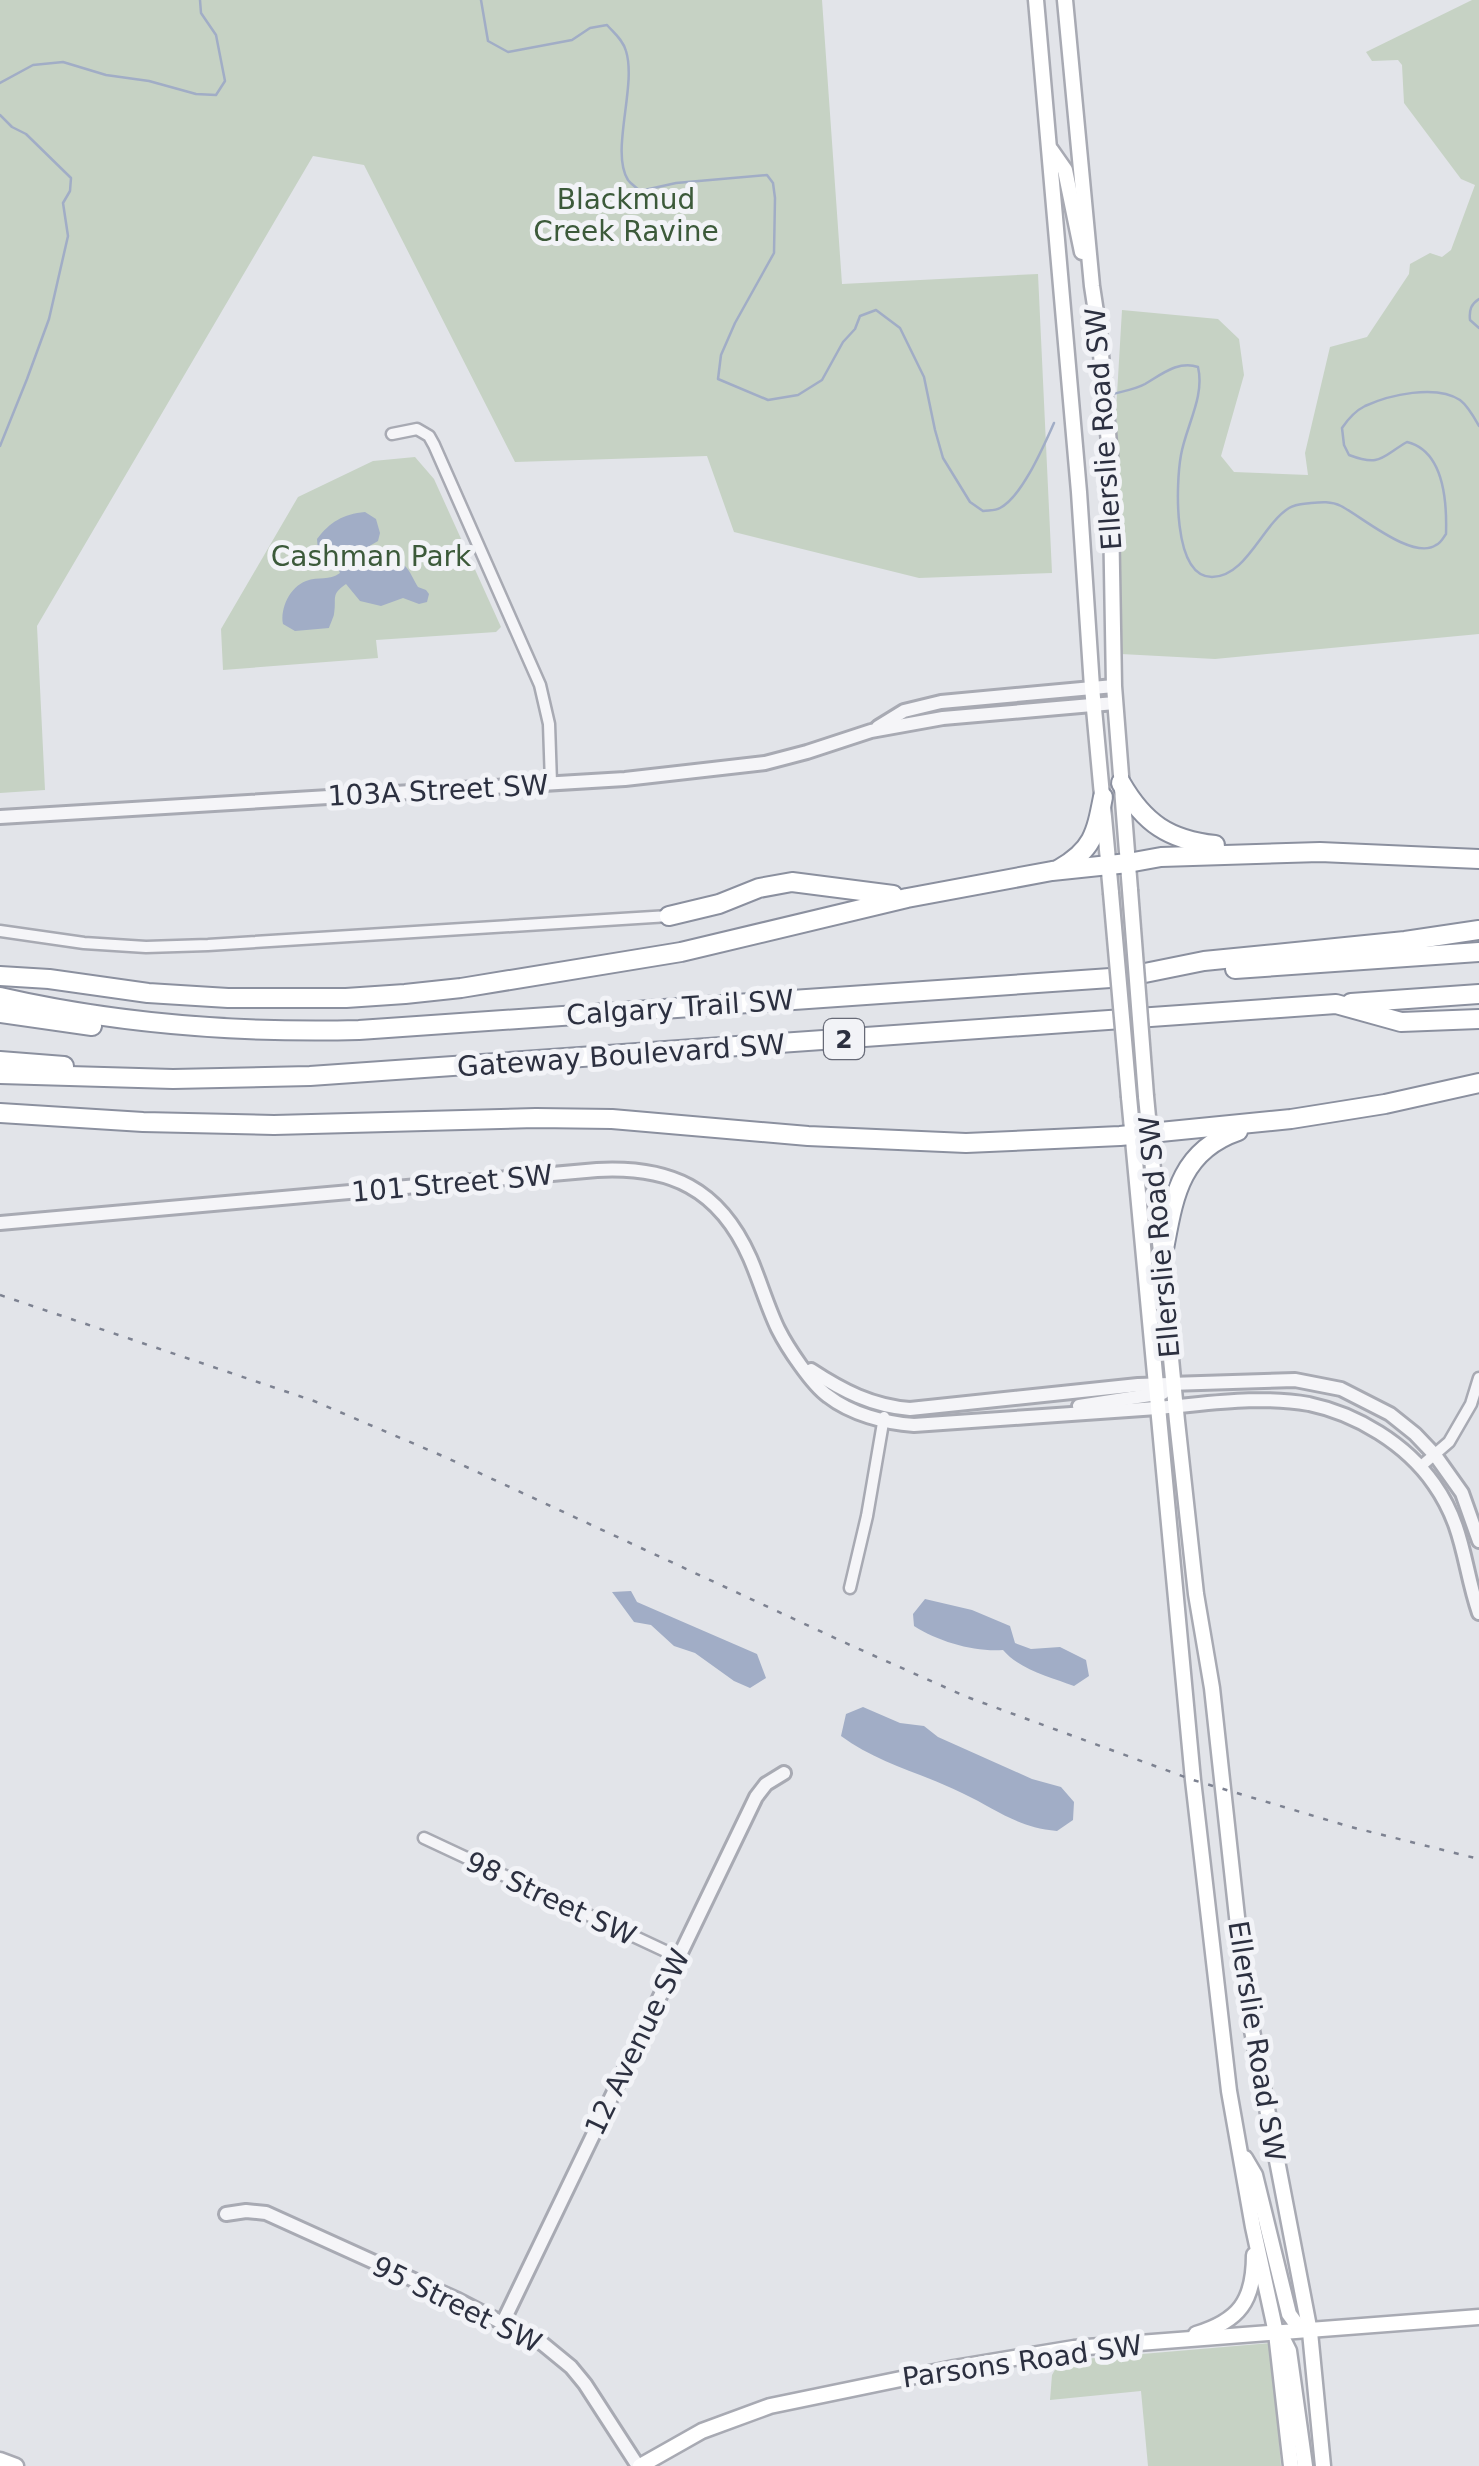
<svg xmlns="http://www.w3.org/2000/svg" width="1479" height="2466" font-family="'DejaVu Sans',sans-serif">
	<rect width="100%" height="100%" fill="#e2e4e9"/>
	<g fill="#c6d2c4">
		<polygon points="0,0 822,0 842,284 1038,274 1052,573 919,578 734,532 707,456 515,462 364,165 313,156 37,626 45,790 0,793"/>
		<polygon points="1472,0 1479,0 1479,634 1215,659 1121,654 1114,445 1122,310 1218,319 1239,339 1244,375 1221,456 1234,472 1308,475 1305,453 1330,347 1367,337 1409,274 1410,264 1430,253 1442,257 1451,250 1475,185 1461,179 1404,103 1402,65 1398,60 1372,61 1366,52"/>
		<polygon points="415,457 434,479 501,627 496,632 376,640 378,658 223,670 221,629 298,497 373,461"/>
		<polygon points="1271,2343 1281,2466 1148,2466 1141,2391 1050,2400 1052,2375 1060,2361"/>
	</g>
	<g fill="#a1adc6">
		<path d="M 365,512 L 376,519 L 380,533 L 378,541 L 361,551 L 354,559 L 356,569 C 373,569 393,555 404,565 C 410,570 414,581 418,587 L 426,590 L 429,594 L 427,602 L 419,604 L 403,598 L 381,606 L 360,601 L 346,584 C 330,595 337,598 334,614 C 334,616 329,627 329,628 L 295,631 L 283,624 C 280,608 290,587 306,581 C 319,576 329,581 340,573 L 336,564 L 318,551 L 317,539 C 330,522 343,514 365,512 Z"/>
		<polygon points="631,1591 637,1602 757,1654 766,1678 750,1688 734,1681 695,1653 674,1646 651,1625 634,1622 612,1592"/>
		<path d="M 925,1599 L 972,1610 L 1010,1626 L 1015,1643 L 1031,1649 L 1060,1647 L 1086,1660 L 1089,1676 L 1074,1686 C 1050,1677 1020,1670 1003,1650 C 974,1652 939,1642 914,1626 L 913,1614 Z"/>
		<path d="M 863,1707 L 900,1723 L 924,1726 L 938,1737 L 1032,1779 L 1061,1787 L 1074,1802 L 1073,1820 L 1057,1831 C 1016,1827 998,1810 962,1793 C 922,1773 877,1763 841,1736 L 846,1714 Z"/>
	</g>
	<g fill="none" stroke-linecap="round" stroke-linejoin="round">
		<g stroke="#a1adc6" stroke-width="2.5">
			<path d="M 481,0 L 488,41 L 508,52 L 572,40 L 590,28 L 607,25 C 614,33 623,40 626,51 C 637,86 610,152 628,180 C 631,184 636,187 640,191 L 676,183 L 767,175 L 773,183 L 775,198 L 774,253 L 735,323 L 721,355 L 718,379 L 768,400 L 798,395 L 822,380 L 843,342 L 855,329 L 860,316 L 876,310 L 900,328 L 924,377 L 935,430 L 943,458 L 970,502 L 983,511 C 989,510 995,511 1000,508 C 1022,497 1044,445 1054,423"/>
			<polyline points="0,83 33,65 63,62 106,75 149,81 196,94 216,95 225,81 216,35 201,13 200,0"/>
			<polyline points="0,115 12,127 26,134 71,178 70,191 63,203 68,236 49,319 27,379 0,446"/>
			<path d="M 1479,299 C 1471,304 1469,310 1470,320 L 1479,328"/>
			<path d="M 1113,394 C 1124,391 1136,389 1145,384 C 1162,374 1179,360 1198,367 C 1205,397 1186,426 1181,455 C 1176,482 1172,577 1212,577 C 1246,577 1262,525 1289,508 C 1295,504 1303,504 1311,503 C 1321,502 1331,501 1341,506 C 1361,516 1413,561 1436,545 C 1441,543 1443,538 1446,534 C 1447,502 1444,451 1407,442 C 1381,457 1381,467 1349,455 L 1344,445 L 1342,428 C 1348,419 1355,411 1365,406 C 1389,395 1436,384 1460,400 C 1468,406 1474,417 1479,426"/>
		</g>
		<defs>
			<g id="minor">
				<polyline points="392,434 417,429 429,436 434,445 540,685 549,724 551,783"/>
				<polyline points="0,931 84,943 146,947 208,945 669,916"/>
				<polyline points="1420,1467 1449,1442 1471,1404 1479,1378"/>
				<polyline points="850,1588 867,1516 884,1417"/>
				<polyline points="424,1838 678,1957"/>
			</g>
			<g id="tertiary">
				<polyline points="878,727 904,711 941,702 1114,686"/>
				<polyline points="0,817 625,779 765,763 807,752 871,731 943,718 1115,703"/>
				<path d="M 0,1223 L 597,1170 C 670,1166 719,1188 750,1258 C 760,1281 767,1306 778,1329 C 787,1347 812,1385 828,1396 C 851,1414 885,1423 914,1425 C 995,1419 1076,1414 1157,1408 C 1207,1404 1258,1395 1309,1404 C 1357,1414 1406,1444 1434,1484 C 1465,1528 1463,1566 1479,1613"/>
				<path d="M 811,1370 C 843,1391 872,1406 910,1409 L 1138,1385 L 1295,1380 L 1341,1389 L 1390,1414 L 1415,1434 L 1435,1455 L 1462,1493 L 1479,1541"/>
				<polyline points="1079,1406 1163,1393"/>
				<polyline points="226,2214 246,2211 266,2213 458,2300 543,2344 571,2367 585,2384 638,2466"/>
				<polyline points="503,2322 756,1797 766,1784 784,1773"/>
			</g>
			<g id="secondary">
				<polyline points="1036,0 1079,492 1092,687 1111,893"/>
				<polyline points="1065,0 1092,286 1099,332 1110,455 1114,686 1130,890"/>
				<polyline points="1051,150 1065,170 1082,252"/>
				<polyline points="1146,1096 1177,1421 1196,1594 1212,1688 1238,1926 1250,2020 1310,2332 1323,2466"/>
				<polyline points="1129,1097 1193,1780 1229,2091 1253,2227 1276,2333 1291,2466"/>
				<polyline points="1245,2158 1255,2175 1289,2314 1297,2325 1310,2332"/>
				<path d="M 1196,2334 C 1239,2321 1254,2301 1254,2255"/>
				<polyline points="1276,2334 1284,2341 1289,2351 1305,2466"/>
				<polyline points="0,2460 16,2466"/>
				<polyline points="640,2466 702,2431 770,2406 954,2368 1074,2348 1479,2317"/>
			</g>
			<g id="motorway">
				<path d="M 1121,783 C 1144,823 1169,840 1215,845"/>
				<path d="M 1059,869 C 1093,850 1096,833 1103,797"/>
				<polyline points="669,916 719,904 759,888 792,882 893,895"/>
				<polyline points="1235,969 1479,952"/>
				<polyline points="0,976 49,979 148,993 228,998 346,998 405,994 461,988 681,952 907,898 1052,871 1128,863 1161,857 1320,852 1479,859"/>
				<path d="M 0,997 C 118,1024 238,1033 359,1030 L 1125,977 L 1204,961 L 1405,941 L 1479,930"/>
				<polyline points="1351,1003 1479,994"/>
				<polyline points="0,1013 92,1026"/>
				<polyline points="0,1061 64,1066"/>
				<polyline points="0,1074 173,1079 310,1076 1336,1004 1401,1022 1479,1019"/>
				<polyline points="0,1113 143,1122 274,1125 536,1118 612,1119 808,1136 966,1143 1120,1136 1291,1119 1385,1104 1479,1083"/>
				<path d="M 1161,1264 C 1173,1207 1174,1153 1238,1131"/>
			</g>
		</defs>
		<use href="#minor" stroke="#a8aab3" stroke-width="15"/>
		<use href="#tertiary" stroke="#a8aab3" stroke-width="18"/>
		<use href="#secondary" stroke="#a8aab3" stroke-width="19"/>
		<use href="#motorway" stroke="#8b909f" stroke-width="22"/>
		<use href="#minor" stroke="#f5f5f8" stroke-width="10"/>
		<use href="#tertiary" stroke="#f5f5f8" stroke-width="12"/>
		<use href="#secondary" stroke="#fff" stroke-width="14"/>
		<use href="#motorway" stroke="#fff" stroke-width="18"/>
		<polyline stroke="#7d8291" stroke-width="2.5" stroke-dasharray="5 10" stroke-linecap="butt" points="0,1295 314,1401 445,1457 850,1645 967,1697 1193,1780 1351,1827 1479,1859"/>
		<defs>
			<g id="secondary-bridge">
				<polyline points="1130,890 1146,1096"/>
				<polyline points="1111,893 1129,1097"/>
			</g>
		</defs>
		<use href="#secondary-bridge" stroke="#a8aab3" stroke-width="19" stroke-linecap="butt"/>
		<use href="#secondary-bridge" stroke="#fff" stroke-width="14"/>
	</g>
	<g text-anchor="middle" stroke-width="10" stroke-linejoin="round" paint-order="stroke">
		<rect fill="#f2f3f7" stroke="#676a77" stroke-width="2.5" x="824" y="1019" width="40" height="40" rx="8"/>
		<g font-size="25" font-weight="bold" fill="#2c3040">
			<text x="844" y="1048">2</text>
		</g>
		<g font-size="28" fill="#3c5a3a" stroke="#f2f3f7">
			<text x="626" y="209">Blackmud<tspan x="626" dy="32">Creek Ravine</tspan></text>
			<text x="371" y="566">Cashman Park</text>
		</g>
		<g font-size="28" fill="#2c3040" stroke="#f2f3f7">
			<text transform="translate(1103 429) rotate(-94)" y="10">Ellerslie Road SW</text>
			<text transform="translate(438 790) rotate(-3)" y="10">103A Street SW</text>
			<text transform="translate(680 1007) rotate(-4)" y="10">Calgary Trail SW</text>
			<text transform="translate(621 1055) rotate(-4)" y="10">Gateway Boulevard SW</text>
			<text transform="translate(452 1183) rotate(-5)" y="10">101 Street SW</text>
			<text transform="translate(1159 1237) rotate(-95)" y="10">Ellerslie Road SW</text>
			<text transform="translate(551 1898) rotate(25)" y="10">98 Street SW</text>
			<text transform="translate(1257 2041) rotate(81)" y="10">Ellerslie Road SW</text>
			<text transform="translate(637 2042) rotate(-64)" y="10">12 Avenue SW</text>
			<text transform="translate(457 2304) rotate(26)" y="10">95 Street SW</text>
			<text transform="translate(1022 2361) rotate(-8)" y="10">Parsons Road SW</text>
		</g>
	</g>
</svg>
